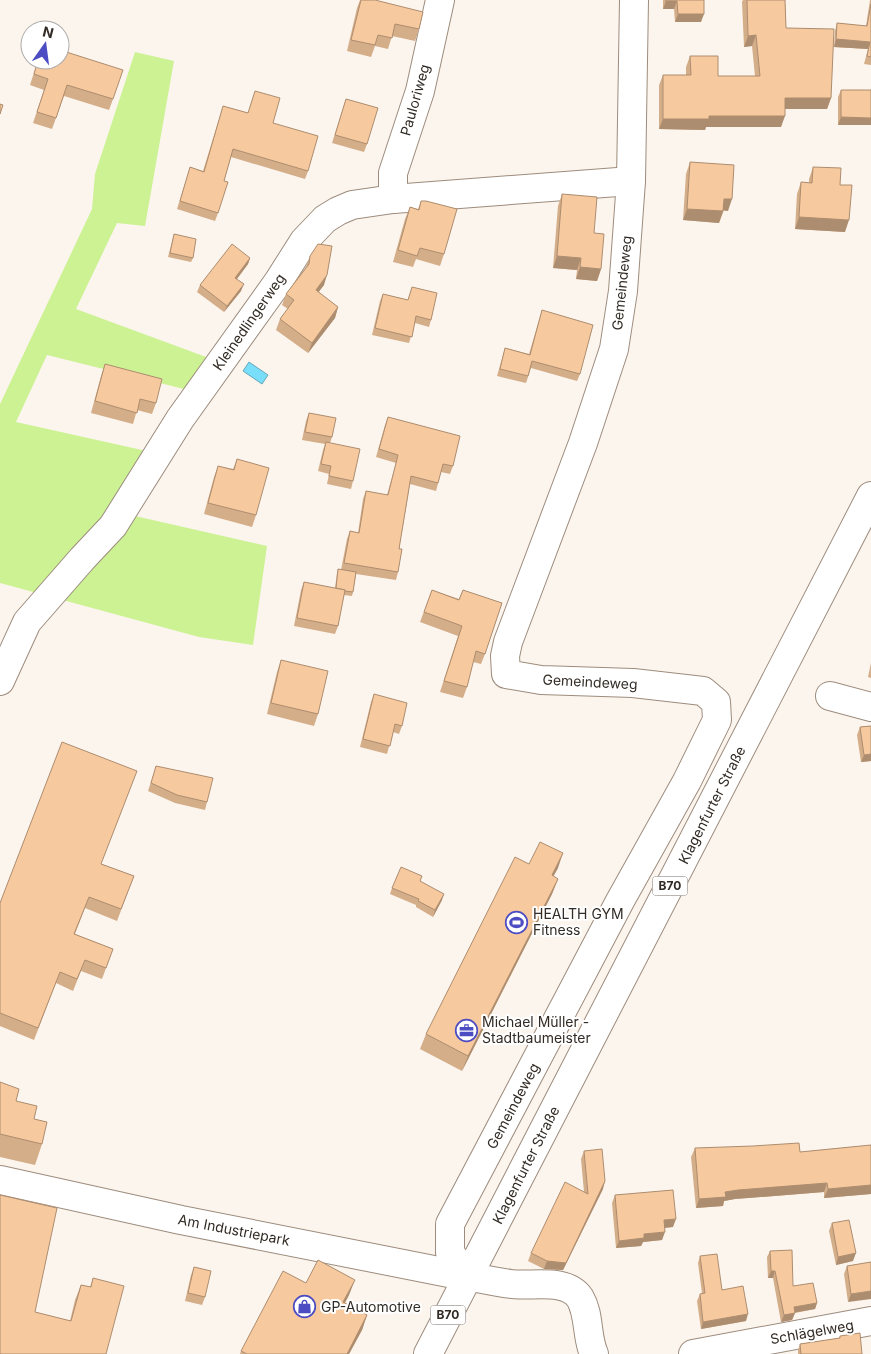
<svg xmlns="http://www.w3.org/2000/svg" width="871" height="1354" font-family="Inter,sans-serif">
	<rect width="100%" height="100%" fill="#fcf5ee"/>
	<polygon fill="#ccf294" points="135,52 174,61 145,226 117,223 76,309 217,361 196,392 47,355 16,422 151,452 135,516 267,546 253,645 199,637 0,583 0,404 92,209 95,174"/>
	<polygon fill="#79defa" stroke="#64a8ba" points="249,362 268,375 262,384 243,371"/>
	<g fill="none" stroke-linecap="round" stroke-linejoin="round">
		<defs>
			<g id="minor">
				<polyline points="393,199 393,173 420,91 440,0"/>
				<polyline points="0,681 27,622 82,559 113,526 180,419 278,282 304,241 325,219 338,211 352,205 393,199 631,181"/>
				<polyline points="830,696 871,707"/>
				<path d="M 0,1180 L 181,1220 L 469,1277 C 483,1279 497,1282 511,1284 C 531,1287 566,1277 580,1298 C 590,1315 586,1336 594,1354"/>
				<polyline points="469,1277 450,1253 450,1224 620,901 687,781 717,720 716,702 703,691 633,683 541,680 506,674 505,656 508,642 583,443 614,349 623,291 631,181 634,0"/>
				<polyline points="693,1354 871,1321"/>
			</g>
			<polyline id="major" points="428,1354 871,496"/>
		</defs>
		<use href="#minor" stroke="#9d8c7d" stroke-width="30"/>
		<use href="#major" stroke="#9d8c7d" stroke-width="30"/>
		<use href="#minor" stroke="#fff" stroke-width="28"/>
		<use href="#major" stroke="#fff" stroke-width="28"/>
	</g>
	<g fill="#d4ad89">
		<polygon points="360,0 419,29 415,41 392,36 388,49 375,46 371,57 347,51 357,8"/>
		<polygon points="663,0 704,0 701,22 675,22 674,9 663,9"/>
		<polygon points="743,0 785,0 786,28 831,98 827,109 785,109 781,127 706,127 705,130 659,129 659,85 663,75 686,75 686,67 690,56 718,76 755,76 752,46 744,47 742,2"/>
		<polygon points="870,0 871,0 871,65 864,64 868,49 834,47 835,31 837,23 866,26"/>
		<polygon points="38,60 60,60 113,99 109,110 64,96 52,129 33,123 44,90 30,85"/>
		<polygon points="841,90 871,90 871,125 838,125 838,97"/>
		<polygon points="255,91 273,123 308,171 305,179 231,157 224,181 218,213 215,221 177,209 190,167 203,171 223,106 248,113"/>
		<polygon points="346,99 367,144 364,152 332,143"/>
		<polygon points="690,162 728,211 724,210 719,223 683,220 686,174"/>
		<polygon points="813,167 840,185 845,232 795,229 797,194 801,182 809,183 809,179"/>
		<polygon points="562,194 594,233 601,269 597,281 576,279 577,270 553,268 558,206"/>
		<polygon points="421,201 444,254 440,266 416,259 413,267 393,262 405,219 410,207 418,209"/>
		<polygon points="174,234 193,258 191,262 168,257"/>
		<polygon points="310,256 324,285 318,292 338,307 335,318 308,353 276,330 280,319 288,309 282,305 286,294 306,267"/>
		<polygon points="250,258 248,264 237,279 241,291 224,312 197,292 200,285"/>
		<polygon points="412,287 431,320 429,327 415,323 409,343 372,335 380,301 383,294 408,300"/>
		<polygon points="542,310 580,374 577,381 531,368 526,383 497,376 505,348 529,354"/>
		<polygon points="105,364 156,403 152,414 137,410 133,424 91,413 101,376"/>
		<polygon points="309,413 332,437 330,443 353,481 351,489 327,484 329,474 318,471 323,450 325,444 302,440 306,421"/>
		<polygon points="388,417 453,466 450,474 441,472 436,491 410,484 399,549 398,572 396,580 356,574 353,592 352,596 344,595 338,626 335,634 294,626 301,590 304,582 335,588 337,573 338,569 341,570 347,539 350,531 358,533 363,499 366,491 387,495 396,463 376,457 385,425"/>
		<polygon points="237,459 256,515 252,527 204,514 214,477 218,466 233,469"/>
		<polygon points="432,590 459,599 463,590 485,654 481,664 473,662 467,687 463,698 440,692 458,636 420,622"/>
		<polygon points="281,660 318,714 314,726 267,714 277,672"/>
		<polygon points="871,663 871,678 868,677"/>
		<polygon points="374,694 402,726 399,734 393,732 387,754 360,747 371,702"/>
		<polygon points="871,726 871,761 861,762 857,735 860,727"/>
		<polygon points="156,766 207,802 205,810 175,803 148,791"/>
		<polygon points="102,864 134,876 117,921 85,908 75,934 113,949 102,979 81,971 73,991 56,983 34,1040 0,1026 0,903"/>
		<polygon points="529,864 558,868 553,876 558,879 552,894 462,1071 420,1049 426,1034"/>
		<polygon points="420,881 442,900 433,917 416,907 416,905 390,894 392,888"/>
		<polygon points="0,1082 16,1101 34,1119 42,1144 35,1165 0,1157"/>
		<polygon points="871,1145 871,1194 824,1198 824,1192 735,1199 724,1201 723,1206 696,1208 691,1157 695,1148 800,1152"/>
		<polygon points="584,1151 603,1189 563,1270 544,1269 528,1261 531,1253 584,1192 581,1159"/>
		<polygon points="615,1195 673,1227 665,1228 662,1240 643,1242 641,1246 616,1248 612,1203"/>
		<polygon points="832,1223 853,1261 836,1265 829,1231"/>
		<polygon points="770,1251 793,1286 817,1303 815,1309 795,1313 792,1320 781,1322 773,1278 768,1278 767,1257"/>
		<polygon points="700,1256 722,1290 746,1321 701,1329 697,1301 700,1294 702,1293 698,1263"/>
		<polygon points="871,1262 848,1302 844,1274 847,1266"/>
		<polygon points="194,1267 205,1297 202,1305 185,1301 191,1275"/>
		<polygon points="93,1278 106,1354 35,1312 70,1321 75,1300 81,1285 90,1287"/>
		<polygon points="306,1283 349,1295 345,1303 367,1315 362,1330 349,1354 240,1354 241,1351"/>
		<polygon points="840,1336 862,1354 798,1354 798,1350 800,1344 839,1338"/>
	</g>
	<g fill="#ad8d6f">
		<polygon points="666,1 677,1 674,9 663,9"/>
		<polygon points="678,14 704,14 701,22 675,22"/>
		<polygon points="756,35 752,46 744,47 748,36"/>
		<polygon points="836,39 870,42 868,49 834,47"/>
		<polygon points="785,98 831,98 827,109 781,109"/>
		<polygon points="709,116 785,116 781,127 706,127 705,130 659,129 663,119"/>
		<polygon points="841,117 871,118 871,125 838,125"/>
		<polygon points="724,199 732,199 728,211 720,210"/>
		<polygon points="687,209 723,211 719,223 683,220"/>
		<polygon points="799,217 849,220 845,232 795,229"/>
		<polygon points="557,256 581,258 577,270 553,268"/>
		<polygon points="250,258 248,264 233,284 235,278"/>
		<polygon points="580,267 601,269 597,281 576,279"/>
		<polygon points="327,275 324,285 312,301 316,290"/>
		<polygon points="244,284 241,291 224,312 227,306"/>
		<polygon points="338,307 335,318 308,353 312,343"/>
		<polygon points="871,754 871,761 861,762 864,755"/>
		<polygon points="563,853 558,868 546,890 552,875"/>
		<polygon points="558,879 552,894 462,1071 468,1056"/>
		<polygon points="444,894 442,900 433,917 435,910"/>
		<polygon points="605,1181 603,1189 563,1270 544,1269 547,1261"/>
		<polygon points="827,1183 824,1192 735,1199 724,1201 723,1206 696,1208 699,1199 725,1192 738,1190"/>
		<polygon points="871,1185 871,1194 824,1198 828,1189"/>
		<polygon points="676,1219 673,1227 661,1228 664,1220"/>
		<polygon points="665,1232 662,1240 643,1242 641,1246 616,1248 619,1241 644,1234"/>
		<polygon points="856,1253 853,1261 836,1265 838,1257"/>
		<polygon points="771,1271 775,1271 773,1278 768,1278"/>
		<polygon points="355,1280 349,1295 337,1317 343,1302"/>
		<polygon points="871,1291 871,1299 848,1302 851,1294"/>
		<polygon points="817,1303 815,1309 792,1313 794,1307"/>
		<polygon points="795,1313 792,1320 781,1322 784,1315"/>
		<polygon points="748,1314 746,1321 701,1329 703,1322"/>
		<polygon points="367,1315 362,1330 349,1354 347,1354"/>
	</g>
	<g fill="#f7c99f" stroke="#ad8d6f">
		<polygon points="361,0 375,0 423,12 419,29 395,24 392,38 378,35 375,45 351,40"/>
		<polygon points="666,0 704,0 704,14 678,14 677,1 666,1"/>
		<polygon points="747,0 785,0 786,28 834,29 831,98 785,98 785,116 709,116 709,119 663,119 663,75 691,75 690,56 718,56 718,76 760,76 756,35 748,36"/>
		<polygon points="871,4 871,57 867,56 870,42 836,39 837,23 867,26"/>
		<polygon points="60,50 123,70 113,99 67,85 56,118 37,112 48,79 34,74 38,60 60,60"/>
		<polygon points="841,90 871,90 871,118 841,117"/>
		<polygon points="255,91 280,98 273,123 318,136 308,171 233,149 224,181 228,182 218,213 180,201 190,167 204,172 223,106 248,113"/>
		<polygon points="346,99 378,108 367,144 335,135"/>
		<polygon points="0,104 3,105 0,114"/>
		<polygon points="690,162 734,165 732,199 724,199 723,211 687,209"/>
		<polygon points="813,167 841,168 840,185 852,185 849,220 799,217 801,182 812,183"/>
		<polygon points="562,194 597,197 594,233 604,234 601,269 580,267 581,258 557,256"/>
		<polygon points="421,201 426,201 457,209 444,254 420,248 417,256 398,250 410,207 419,210"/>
		<polygon points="174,234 196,239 193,258 170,253"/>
		<polygon points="232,244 250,258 235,278 244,284 227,306 200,285"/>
		<polygon points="318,244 332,246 327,275 316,290 338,307 312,343 280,319 294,300 286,294 309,264 310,256"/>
		<polygon points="412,287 437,293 431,320 416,316 412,337 375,328 383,294 408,300"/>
		<polygon points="542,310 593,325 580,374 532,361 528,376 500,369 505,348 530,355"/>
		<polygon points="105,364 162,379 156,403 140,399 137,413 95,401"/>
		<polygon points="309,413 336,418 332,437 305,432"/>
		<polygon points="388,417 460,436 453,466 443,464 438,483 411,476 399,549 402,549 398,572 344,563 350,531 359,533 366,491 388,495 398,455 379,449"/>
		<polygon points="326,442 360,449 353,481 329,476 331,466 321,464"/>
		<polygon points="237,459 269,468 256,515 208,503 218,466 234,470"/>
		<polygon points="338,569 356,572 353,592 345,591 345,590 336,588"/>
		<polygon points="304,582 345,590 338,626 297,618"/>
		<polygon points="432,590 459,600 463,590 502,603 485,654 476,651 467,687 444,681 462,626 424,612"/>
		<polygon points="281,660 328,671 318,714 271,703"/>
		<polygon points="374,694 407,703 402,726 395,724 390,746 363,739"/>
		<polygon points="871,726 871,754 864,755 860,727"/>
		<polygon points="62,742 137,771 101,864 134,876 121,909 89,897 74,934 113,949 106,968 85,960 77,979 60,972 38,1028 0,1013 0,903"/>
		<polygon points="156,766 213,778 207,802 177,795 151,783"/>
		<polygon points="540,842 563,853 552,875 558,879 468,1056 426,1034 515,857 529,864"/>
		<polygon points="401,867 422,876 420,881 444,894 435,910 418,901 419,899 392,888"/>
		<polygon points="0,1082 19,1089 16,1101 37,1106 34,1119 47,1122 42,1144 0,1134"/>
		<polygon points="799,1143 800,1152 871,1145 871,1185 828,1189 827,1183 738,1190 725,1192 726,1197 699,1199 695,1148 753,1146"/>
		<polygon points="602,1149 605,1181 566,1263 547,1261 531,1253 565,1182 588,1194 584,1151"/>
		<polygon points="673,1190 676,1219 664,1220 665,1232 644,1234 644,1238 619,1241 615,1195"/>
		<polygon points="0,1195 57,1208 35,1312 71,1321 81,1285 91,1287 93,1278 124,1286 106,1354 0,1354"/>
		<polygon points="849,1220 856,1253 838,1257 832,1223"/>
		<polygon points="792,1250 793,1286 813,1283 817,1303 794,1307 795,1313 784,1315 775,1271 771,1271 770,1251"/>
		<polygon points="717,1254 722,1290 743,1286 748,1314 703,1322 700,1294 705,1293 700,1256"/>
		<polygon points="318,1260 355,1280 343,1302 367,1315 347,1354 247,1354 241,1351 283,1271 306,1283"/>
		<polygon points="871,1262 871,1291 851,1294 847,1266"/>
		<polygon points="194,1267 211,1271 205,1297 188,1293"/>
		<polygon points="860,1333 862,1354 801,1354 800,1344 840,1338 840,1336"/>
	</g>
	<defs>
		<symbol id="stadium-ring" viewBox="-11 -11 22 22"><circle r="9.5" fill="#fff" stroke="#4d4dc3" stroke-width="1.5"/><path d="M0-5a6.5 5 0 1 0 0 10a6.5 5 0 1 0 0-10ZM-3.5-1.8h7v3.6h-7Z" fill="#4d4dc3"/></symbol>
		<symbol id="office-ring" viewBox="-11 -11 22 22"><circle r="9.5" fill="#fff" stroke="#4d4dc3" stroke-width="1.5"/><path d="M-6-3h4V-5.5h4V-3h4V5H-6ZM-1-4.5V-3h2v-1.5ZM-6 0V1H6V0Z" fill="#4d4dc3"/></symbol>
		<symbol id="shop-ring" viewBox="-11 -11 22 22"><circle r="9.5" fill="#fff" stroke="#4d4dc3" stroke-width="1.5"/><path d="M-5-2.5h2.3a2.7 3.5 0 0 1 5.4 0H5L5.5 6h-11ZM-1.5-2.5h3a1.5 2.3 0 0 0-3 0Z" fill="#4d4dc3"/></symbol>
	</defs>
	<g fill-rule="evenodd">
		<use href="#stadium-ring" x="504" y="910" width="25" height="25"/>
		<use href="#office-ring" x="454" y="1018" width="25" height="25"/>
		<use href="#shop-ring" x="292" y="1294" width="25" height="25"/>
	</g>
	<g text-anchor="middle" stroke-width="4" stroke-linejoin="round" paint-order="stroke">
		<g fill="#fff" stroke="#706b66" stroke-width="1">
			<rect x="652.5" y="876.5" width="35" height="19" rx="4"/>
			<rect x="430.5" y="1305.5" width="35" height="19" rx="4"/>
		</g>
		<g font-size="12" font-weight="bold" fill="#322b25">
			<text x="670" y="890">B70</text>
			<text x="448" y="1319">B70</text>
		</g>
		<g font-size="14" fill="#322b25" stroke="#fff">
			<text transform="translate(415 100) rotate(-74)" y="5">Pauloriweg</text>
			<text transform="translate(622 283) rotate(-84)" y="5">Gemeindeweg</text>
			<text transform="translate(249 322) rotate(-55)" y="5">Kleinedlingerweg</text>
			<text transform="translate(590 682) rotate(3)" y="5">Gemeindeweg</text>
			<text transform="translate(712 805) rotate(-63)" y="5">Klagenfurter Straße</text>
			<text transform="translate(513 1106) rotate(-62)" y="5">Gemeindeweg</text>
			<text transform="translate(526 1165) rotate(-63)" y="5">Klagenfurter Straße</text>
			<text transform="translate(234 1230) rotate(11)" y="5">Am Industriepark</text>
			<text transform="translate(812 1332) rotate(-10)" y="5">Schlägelweg</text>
		</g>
		<g font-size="14" fill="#322b25" stroke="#fff" text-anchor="start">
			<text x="533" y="919">HEALTH GYM<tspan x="533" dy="16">Fitness</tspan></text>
			<text x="482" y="1027">Michael Müller -<tspan x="482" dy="16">Stadtbaumeister</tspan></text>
			<text x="321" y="1312">GP-Automotive</text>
		</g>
	</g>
	<g transform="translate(45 45) rotate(14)"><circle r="24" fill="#ffffff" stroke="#adaaa8"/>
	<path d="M0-4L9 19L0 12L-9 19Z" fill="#4d4dc3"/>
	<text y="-8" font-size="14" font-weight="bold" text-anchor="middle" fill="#322b25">N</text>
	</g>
</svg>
